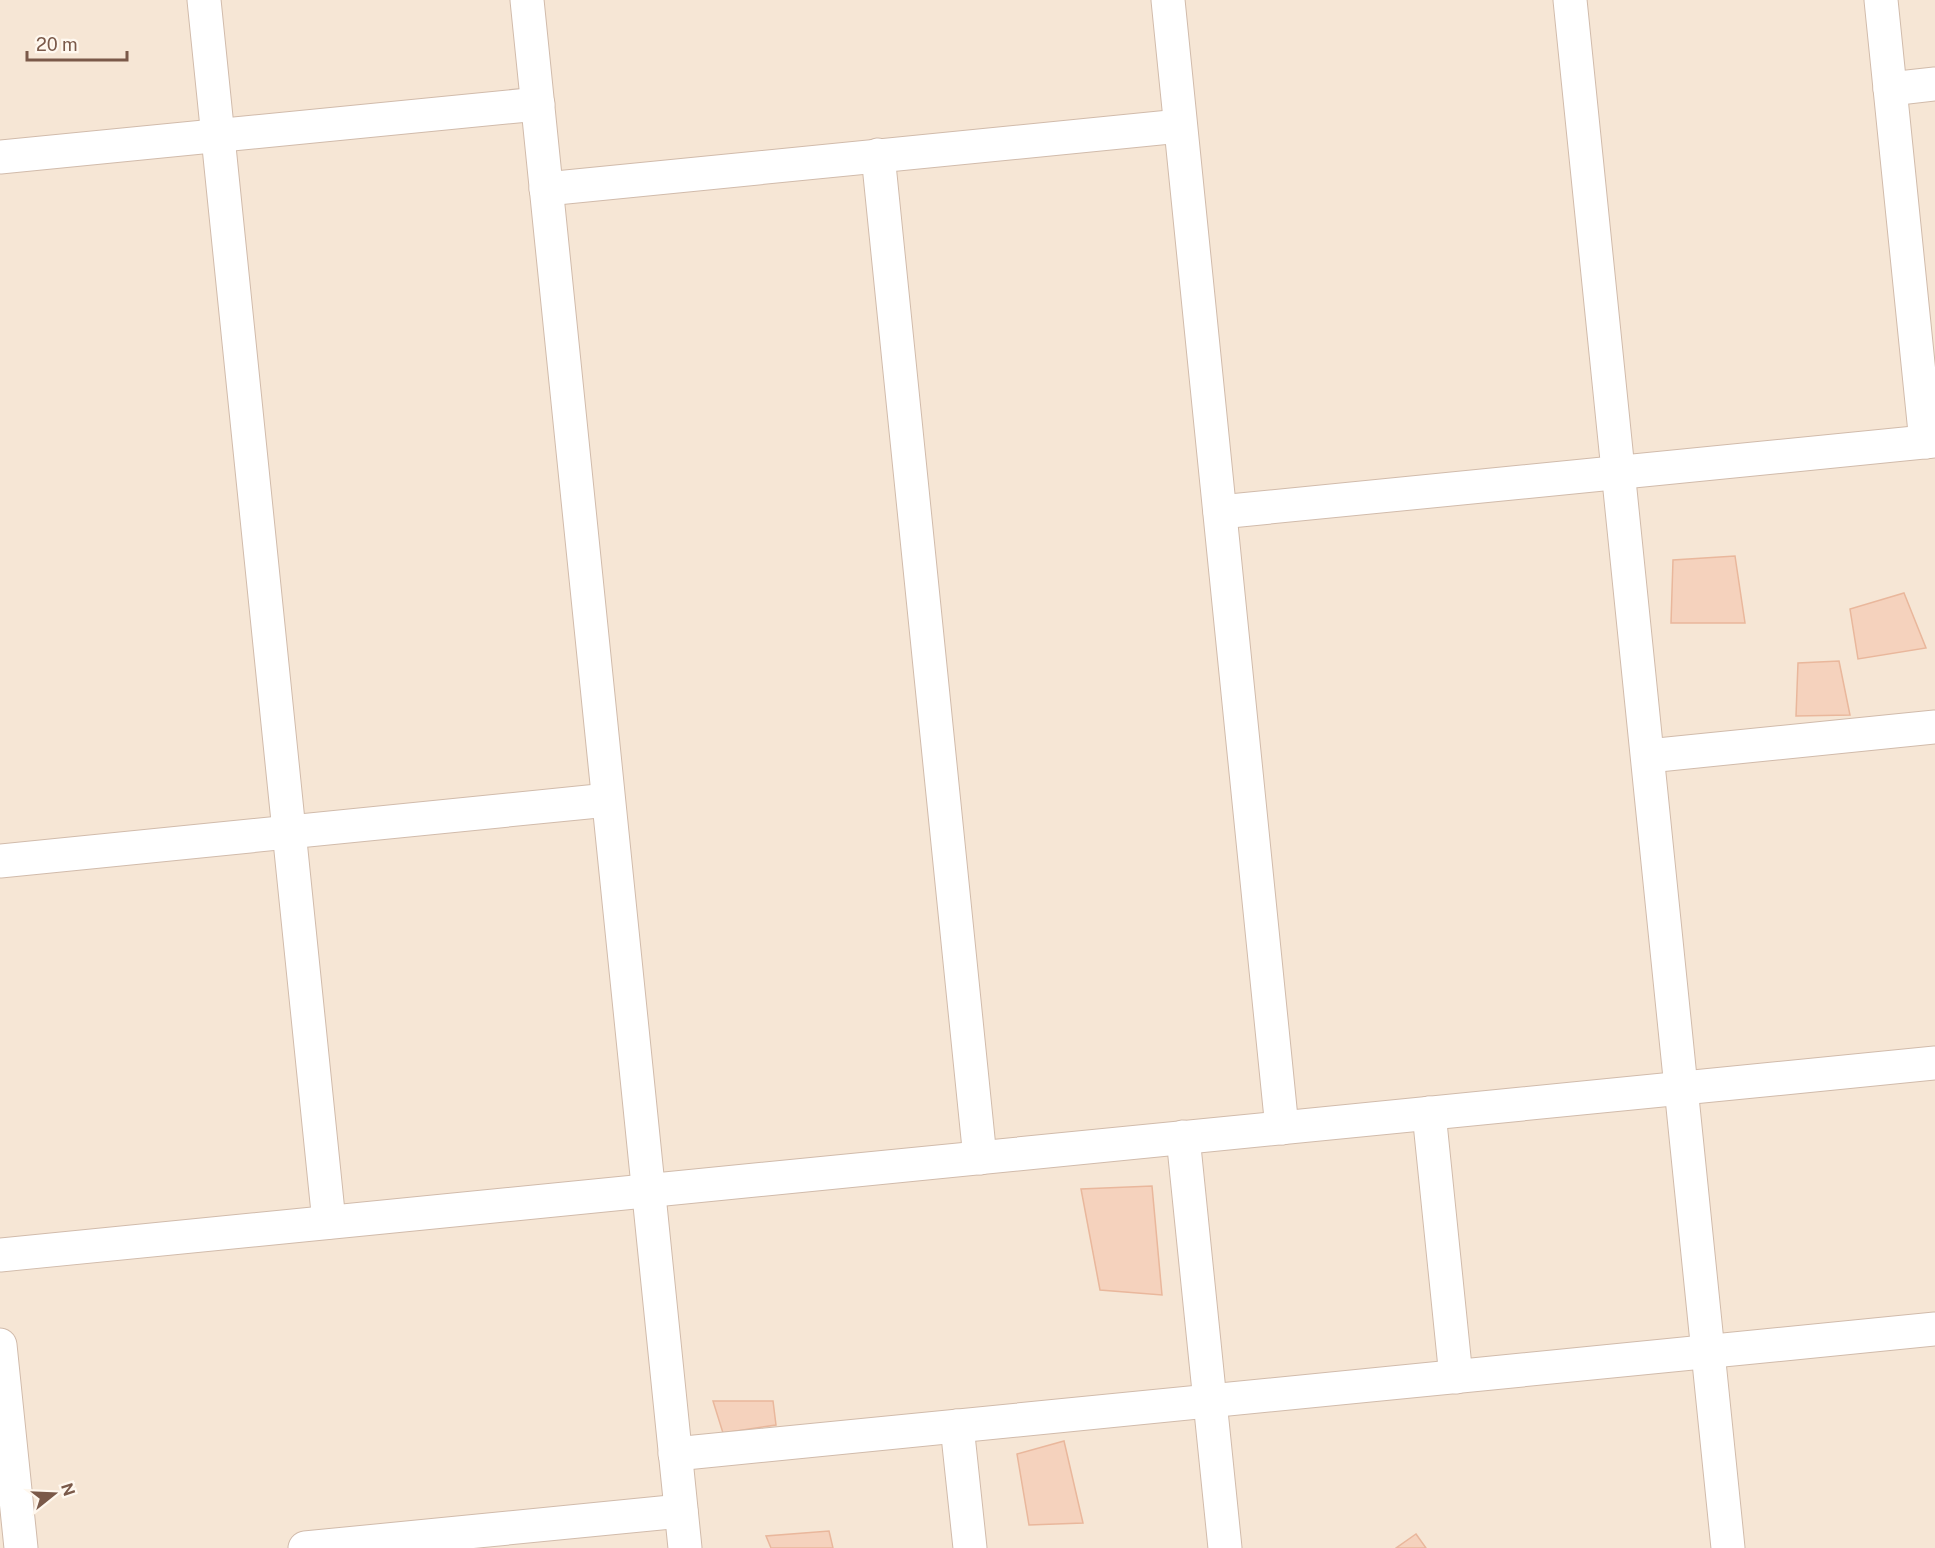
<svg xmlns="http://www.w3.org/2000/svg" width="1935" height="1548" font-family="'Public Sans',sans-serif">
	<rect width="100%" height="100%" fill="#fef5e7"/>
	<rect fill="#f6e6d5" x="0" y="0" width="1935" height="1548"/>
	<g fill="#f5d2bd" stroke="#e9b79c" stroke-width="1.5">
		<polygon points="1735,556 1745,623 1671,623 1673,560"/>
		<polygon points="1904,593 1926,648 1858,659 1850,609"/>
		<polygon points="1839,661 1850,715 1796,716 1798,663"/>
		<polygon points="1152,1186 1162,1295 1100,1290 1081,1189"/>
		<polygon points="713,1401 773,1401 776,1425 723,1433"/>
		<polygon points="1064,1441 1083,1523 1029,1525 1017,1454"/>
		<polygon points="829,1531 833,1548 771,1548 766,1536"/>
		<polygon points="1416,1534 1426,1548 1396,1548"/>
	</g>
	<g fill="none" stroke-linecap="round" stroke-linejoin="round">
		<defs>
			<g id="minor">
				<polyline points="204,0 329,1222"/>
				<polyline points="527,0 685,1548"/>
				<polyline points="1168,0 1282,1128"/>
				<polyline points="1570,0 1728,1548"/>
				<polyline points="1881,0 1926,442"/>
				<polyline points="1890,89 1935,84"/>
				<polyline points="878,155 980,1158"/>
				<polyline points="0,157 538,104"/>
				<polyline points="546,189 1180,126"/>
				<polyline points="1220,512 1935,441"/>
				<polyline points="1648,756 1935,727"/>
				<polyline points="0,861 608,800"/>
				<polyline points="1429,1113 1456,1377"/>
				<polyline points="1183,1137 1225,1548"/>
				<polyline points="0,1255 1935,1063"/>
				<polyline points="0,1345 21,1548"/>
				<polyline points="957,1426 970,1548"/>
				<polyline points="675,1454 1935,1329"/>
				<polyline points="305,1548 681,1511"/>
			</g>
		</defs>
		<use href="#minor" stroke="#d1bbab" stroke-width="35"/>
		<use href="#minor" stroke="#fff" stroke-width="33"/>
	</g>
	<g transform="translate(54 1494) rotate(72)" stroke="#fff8ef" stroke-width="4.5" paint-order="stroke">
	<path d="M0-4.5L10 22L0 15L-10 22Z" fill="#7a5949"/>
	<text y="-9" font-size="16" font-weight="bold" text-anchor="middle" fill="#7a5949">N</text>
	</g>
	<path d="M27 51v9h100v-9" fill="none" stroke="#7a5949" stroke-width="3"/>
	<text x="36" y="51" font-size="18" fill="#7a5949" stroke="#fff8ef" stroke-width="4.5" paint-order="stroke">20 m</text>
</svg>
